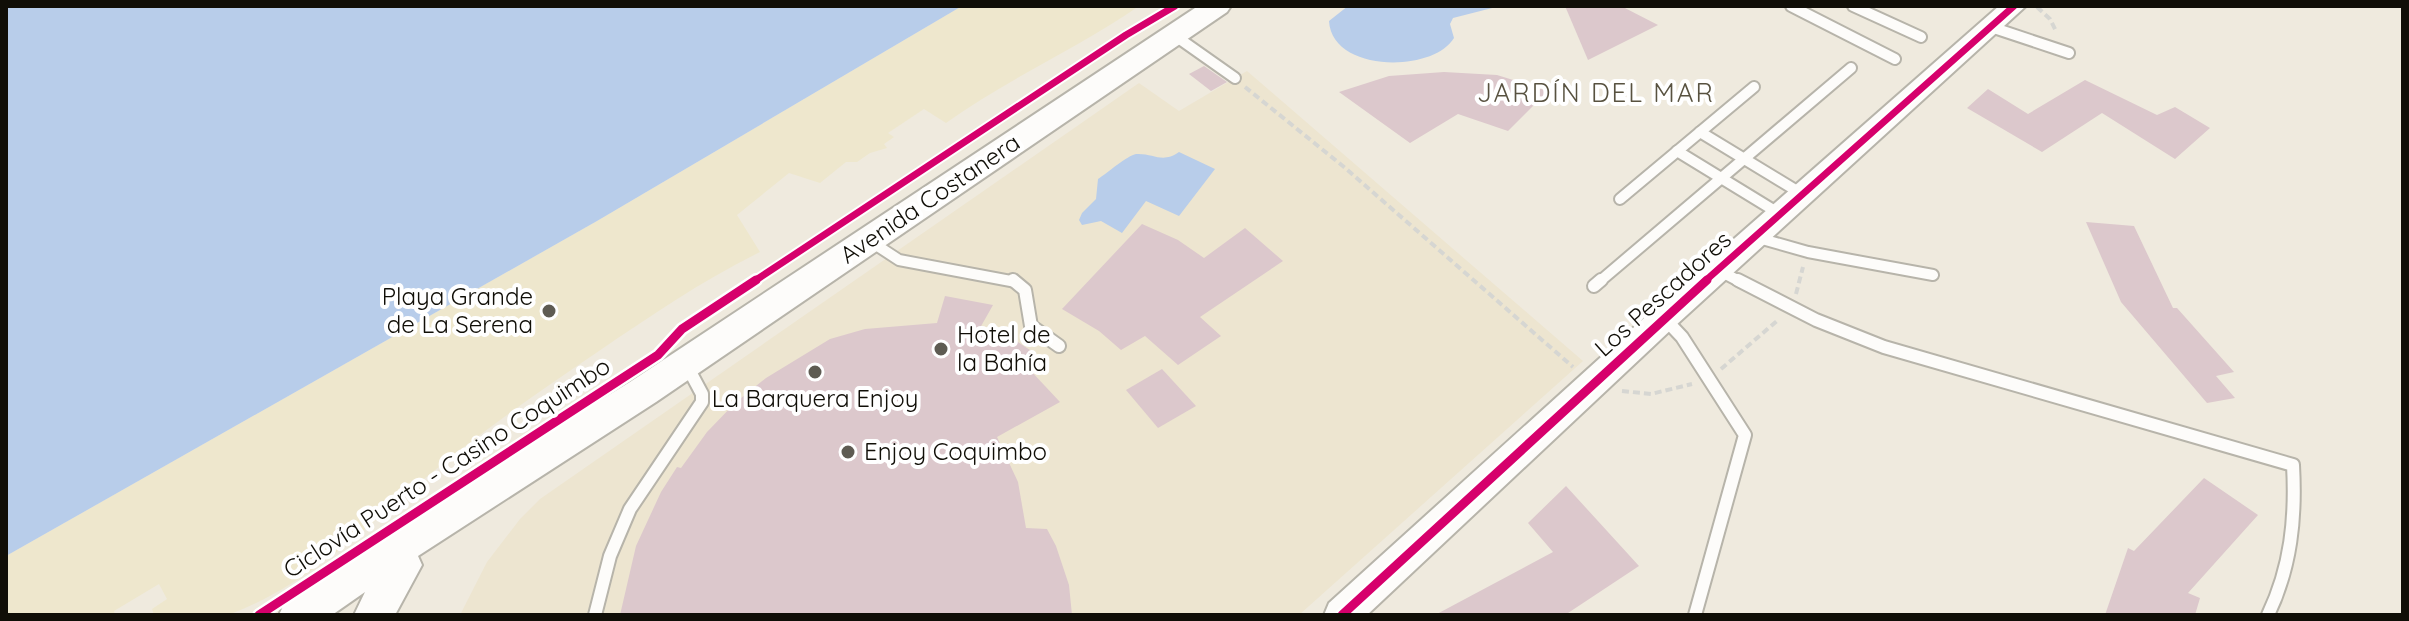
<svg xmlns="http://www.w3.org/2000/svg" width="2409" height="621" font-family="Quicksand,sans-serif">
	<rect width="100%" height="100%" fill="#efeade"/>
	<polygon fill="#ede5d0" points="1247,71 1583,361 1299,615 460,615 487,562 520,519 540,499 1139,83 1179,111"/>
	<path fill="#eee7cd" d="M 962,6 L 1139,6 C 1077,49 1007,79 946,123 L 924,109 L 888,133 L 894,137 L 884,144 L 887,148 L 870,153 L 857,162 L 846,162 L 820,183 L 789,173 L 737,215 L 760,252 C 703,280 652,315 599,351 C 552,383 505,415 460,450 C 387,506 321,579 233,613 C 216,620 175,615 154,615 L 152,609 L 167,599 L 159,584 L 114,611 L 115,615 L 6,615 L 6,556 L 597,221 Z"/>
	<g fill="#b8cdea">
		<polygon points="6,6 962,6 597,221 6,556"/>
		<path d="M 1348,6 L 1500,6 L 1453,18 L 1450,24 L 1454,38 C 1433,73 1332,73 1329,21 Z"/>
		<path d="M 1179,152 L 1215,169 L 1179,216 L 1146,201 L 1122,233 L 1101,221 L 1082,225 L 1079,220 L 1082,213 L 1096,199 L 1098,179 C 1106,174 1128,155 1136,154 C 1154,153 1162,164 1179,152 Z"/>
	</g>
	<g fill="#dcc8cc">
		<polygon points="1565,6 1621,6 1658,25 1588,60"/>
		<polygon points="1204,66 1227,82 1211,91 1189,74"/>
		<polygon points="1444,72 1497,75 1548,91 1508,131 1458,114 1410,143 1339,92 1389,76"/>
		<polygon points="2085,80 2157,115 2175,107 2210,128 2175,159 2102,113 2042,152 1967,108 1988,89 2028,114"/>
		<polygon points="2086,222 2134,226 2173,308 2177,308 2234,372 2216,376 2235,398 2207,403 2121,302"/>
		<polygon points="1142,224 1178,240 1204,258 1245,228 1283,261 1200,317 1221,336 1178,365 1145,336 1121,350 1099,331 1062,309"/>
		<polygon points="945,296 993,305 980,328 1015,340 1045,360 1030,370 1060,402 997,437 1018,482 1026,528 1047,529 1056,546 1069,585 1072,615 620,615 636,546 661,492 677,467 681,468 707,432 735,403 766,378 830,339 865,329 937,323"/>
		<polygon points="1162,369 1196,406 1158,428 1126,390"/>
		<polygon points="2204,478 2258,515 2188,593 2200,598 2195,615 2105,615 2128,548 2134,551"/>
		<polygon points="1566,486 1639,566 1565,615 1435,615 1553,552 1528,523"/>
	</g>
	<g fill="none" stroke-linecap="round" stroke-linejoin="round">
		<defs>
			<g id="lane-far1">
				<polyline points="1791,6 1895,59"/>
				<polyline points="1853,6 1921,37"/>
				<polyline points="1991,27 2069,53"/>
				<polyline points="1174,35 1235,78"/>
				<polyline points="1700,132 1802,194"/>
				<polyline points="1677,151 1780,214"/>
				<polyline points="1620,199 1754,87"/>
				<polyline points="1755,237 1808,252 1933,275"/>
				<polyline points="870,241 899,260 1016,282"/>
				<polyline points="1718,270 1741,282"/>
				<polyline points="1599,282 1851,68"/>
			</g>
			<g id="lane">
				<polyline points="1013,280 1025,290 1031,326 1059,346"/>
				<path d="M 1738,280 L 1816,320 L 1884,347 L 2293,465 C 2296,518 2291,567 2268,615"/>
				<polyline points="1594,286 1601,280"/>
				<polyline points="1665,319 1682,337 1745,435 1695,615"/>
				<polyline points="595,615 610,556 630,509 702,402 702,394 686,364"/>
			</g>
			<polygon id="secondary" points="1999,6 2026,6 1675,326 1367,615 1324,615 1329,603 1653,310"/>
			<polygon id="primary" points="1198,6 1231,6 1227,12 656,402 418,556 422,565 395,615 354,615 365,592 332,615 279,615 285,602 428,506 630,382"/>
		</defs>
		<use href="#lane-far1" stroke="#b7b4aa" stroke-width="14"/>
		<use href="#lane" stroke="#b7b4aa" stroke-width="16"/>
		<use href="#secondary" stroke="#b7b4aa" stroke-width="4"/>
		<use href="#primary" stroke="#b7b4aa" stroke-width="4"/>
		<g stroke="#d6d6d2" stroke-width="4" stroke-dasharray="7 4" stroke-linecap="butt">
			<polyline points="2037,7 2050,19 2056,31"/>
			<polyline points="1245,87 1344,167 1573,367"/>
			<polyline points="1796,294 1803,267"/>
			<polyline points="1721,369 1778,320"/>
			<polyline points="1622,391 1651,394 1692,384"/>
		</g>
		<use href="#lane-far1" stroke="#fdfcfa" stroke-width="10"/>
		<use href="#lane" stroke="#fdfcfa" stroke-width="12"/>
		<use href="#secondary" fill="#fdfcfa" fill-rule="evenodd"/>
		<use href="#primary" fill="#fdfcfa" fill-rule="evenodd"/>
		<defs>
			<g id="cycleway-far1">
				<polyline points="753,282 1126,35 1175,6"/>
				<polyline points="1704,282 2014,6"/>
			</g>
			<g id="cycleway">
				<polyline points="259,615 658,355 682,329 756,280"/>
				<polyline points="1342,615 1707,280"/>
			</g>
		</defs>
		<use href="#cycleway-far1" stroke="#fff" stroke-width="11"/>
		<use href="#cycleway" stroke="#fff" stroke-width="14"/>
		<use href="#cycleway-far1" stroke="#d6006c" stroke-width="7"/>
		<use href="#cycleway" stroke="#d6006c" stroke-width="9"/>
	</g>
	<g fill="#5e5b52" stroke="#fff" stroke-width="3">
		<circle cx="549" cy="311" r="8"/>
		<circle cx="941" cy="349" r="8"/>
		<circle cx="815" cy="372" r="8"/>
		<circle cx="848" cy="452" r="8"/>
	</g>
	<g text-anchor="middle" stroke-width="8" stroke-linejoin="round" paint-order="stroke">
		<g font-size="24" fill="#100e07" stroke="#fff">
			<text transform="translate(930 199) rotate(-34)" y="8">Avenida Costanera</text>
			<text transform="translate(1663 294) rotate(-42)" y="8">Los Pescadores</text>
			<text transform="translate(447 468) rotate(-33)" y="8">Ciclovía Puerto - Casino Coquimbo</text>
		</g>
		<g font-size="24" fill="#100e07" stroke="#fff" text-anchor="start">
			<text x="533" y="305" text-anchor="end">Playa Grande<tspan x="533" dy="28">de La Serena</tspan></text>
			<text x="957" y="343">Hotel de<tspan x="957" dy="28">la Bahía</tspan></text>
			<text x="815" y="407" text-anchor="middle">La Barquera Enjoy</text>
			<text x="864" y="460">Enjoy Coquimbo</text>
		</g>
		<g font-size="26" letter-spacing="2" fill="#585240" stroke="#fff">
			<text x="1596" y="102">JARDÍN DEL MAR</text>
		</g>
	</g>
	<rect width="2409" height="621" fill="none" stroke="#100e07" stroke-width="16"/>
</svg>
